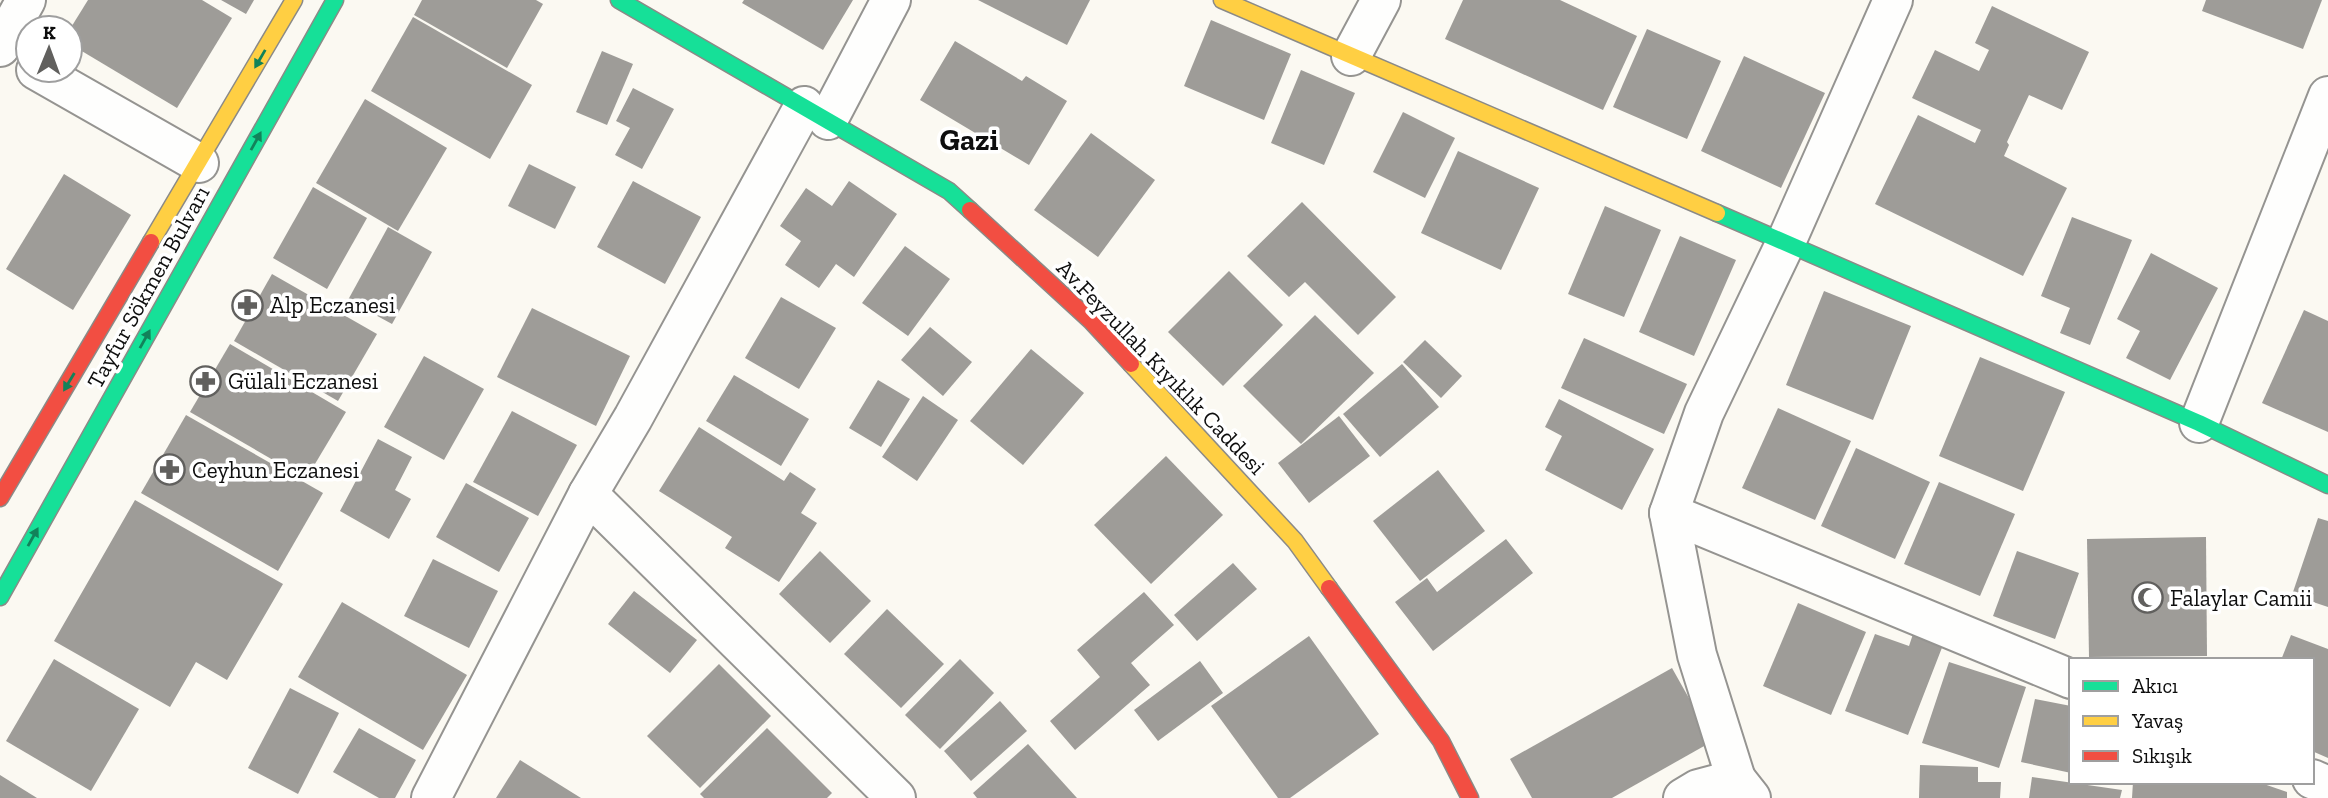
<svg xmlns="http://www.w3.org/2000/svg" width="2328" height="798" font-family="'Zilla Slab',serif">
	<rect width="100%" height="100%" fill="#fbf9f2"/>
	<g fill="#9e9c98">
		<polygon points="88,0 202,0 232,18 177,108 70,44 70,29"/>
		<polygon points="221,0 254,0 246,14"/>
		<polygon points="422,0 536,0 543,4 507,68 414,15"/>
		<polygon points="744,0 853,0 823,50 742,3"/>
		<polygon points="978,0 1090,0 1067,45"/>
		<polygon points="1463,0 1560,0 1637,36 1603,110 1445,39"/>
		<polygon points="2206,0 2322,0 2303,49 2202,11"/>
		<polygon points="1992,6 2089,52 2062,110 2029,95 2007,142 2009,145 2004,156 2067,188 2023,276 1875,204 1918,115 1975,143 1981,130 1912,98 1935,50 1979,71 1989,50 1975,43"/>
		<polygon points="413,17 532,85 490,159 371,91"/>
		<polygon points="1211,20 1291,54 1264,120 1184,86"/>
		<polygon points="1647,29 1721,61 1687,139 1613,107"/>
		<polygon points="955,41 1022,81 1026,76 1067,101 1029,165 920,100"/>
		<polygon points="602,51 633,64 607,125 576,112"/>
		<polygon points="1744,56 1825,93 1781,188 1701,151"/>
		<polygon points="1301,70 1355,93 1324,165 1271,143"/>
		<polygon points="633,88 674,109 642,169 615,155 630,128 616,121"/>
		<polygon points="365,99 447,148 398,231 316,183"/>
		<polygon points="1403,112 1455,138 1425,198 1373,172"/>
		<polygon points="1091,133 1155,180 1098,257 1034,210"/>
		<polygon points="1458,151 1539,188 1501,270 1421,233"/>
		<polygon points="529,164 576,187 555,229 508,206"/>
		<polygon points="64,174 131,215 73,310 6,269"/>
		<polygon points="633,181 701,217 665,284 597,247"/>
		<polygon points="849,181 897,214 854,277 836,264 819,288 785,265 801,241 780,226 806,188 832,206"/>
		<polygon points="313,187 367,218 327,289 273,258"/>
		<polygon points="1302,202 1396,297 1358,335 1305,282 1289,297 1247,256"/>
		<polygon points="1605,206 1661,230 1624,317 1568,294"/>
		<polygon points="2072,217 2132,240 2090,345 2060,333 2070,308 2041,296"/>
		<polygon points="388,227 432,252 392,324 348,300"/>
		<polygon points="1680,236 1736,260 1694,356 1639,332"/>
		<polygon points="905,246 950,279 908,336 862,303"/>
		<polygon points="2151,253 2218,288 2170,380 2126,358 2140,331 2117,319"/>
		<polygon points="1229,271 1283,325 1223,386 1168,332"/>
		<polygon points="272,274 377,334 338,401 234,341"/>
		<polygon points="1824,291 1911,326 1873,420 1786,385"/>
		<polygon points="781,297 836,328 799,389 745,358"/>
		<polygon points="532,308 630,356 596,426 497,377"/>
		<polygon points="2304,310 2328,321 2328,432 2262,403"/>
		<polygon points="1315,315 1374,373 1301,444 1243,386"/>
		<polygon points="930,327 972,362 943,396 901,360"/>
		<polygon points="1584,338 1687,384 1664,434 1561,388"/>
		<polygon points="1425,340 1462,376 1441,398 1403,362"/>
		<polygon points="230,344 346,412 306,479 190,412"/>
		<polygon points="1031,349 1084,393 1023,465 970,421"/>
		<polygon points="424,356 484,389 444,460 384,427"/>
		<polygon points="1980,357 2065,392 2023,491 1939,456"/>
		<polygon points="1402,364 1439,407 1380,457 1343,414"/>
		<polygon points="734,375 809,419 781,466 706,421"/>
		<polygon points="878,380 910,399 881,447 849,428"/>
		<polygon points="923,396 958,420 917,481 882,457"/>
		<polygon points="1559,399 1654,449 1622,510 1545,470 1562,436 1545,427"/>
		<polygon points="1778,408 1851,441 1815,520 1742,488"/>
		<polygon points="512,411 577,445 538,516 473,482"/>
		<polygon points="186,415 323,493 278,571 141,493"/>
		<polygon points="1339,416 1370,456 1309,503 1278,463"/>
		<polygon points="699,427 784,481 790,472 816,489 801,513 817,523 779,582 725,548 732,537 659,491"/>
		<polygon points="378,439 412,457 395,490 411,499 389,539 340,511"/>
		<polygon points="1856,448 1930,482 1895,559 1821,526"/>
		<polygon points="1166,456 1223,515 1151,584 1094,525"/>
		<polygon points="1438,470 1485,531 1420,581 1373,521"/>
		<polygon points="1939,482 2015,514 1980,596 1904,564"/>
		<polygon points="466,483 529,518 499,572 436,537"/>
		<polygon points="135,500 283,584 227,680 196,662 170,707 54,641"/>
		<polygon points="2318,518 2328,521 2328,607 2292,595"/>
		<polygon points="2206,537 2207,656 2089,657 2087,539"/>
		<polygon points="1506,539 1533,573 1433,651 1395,602 1427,578 1437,592"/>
		<polygon points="820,551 871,601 830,643 779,594"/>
		<polygon points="2017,551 2079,573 2055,639 1993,616"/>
		<polygon points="433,559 498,591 469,648 404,616"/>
		<polygon points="1233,563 1257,589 1197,641 1174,615"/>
		<polygon points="634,591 697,640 670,673 608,624"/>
		<polygon points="1144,592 1174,625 1131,663 1150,685 1075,750 1050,721 1100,677 1077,650"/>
		<polygon points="342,602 467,675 423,750 298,677"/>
		<polygon points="1798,603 1866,632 1831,715 1763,686"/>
		<polygon points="887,609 944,664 901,708 844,654"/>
		<polygon points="1875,634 1909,646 1913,634 1943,645 1908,735 1845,711"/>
		<polygon points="2291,635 2328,649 2328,758 2312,751 2312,660 2281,660"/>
		<polygon points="1309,636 1379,734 1290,798 1278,798 1211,706"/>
		<polygon points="54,659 139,709 91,791 6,741"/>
		<polygon points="960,659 994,693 940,749 905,715"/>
		<polygon points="1200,661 1223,693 1158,741 1134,710"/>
		<polygon points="1949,662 2026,687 1999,768 1922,743"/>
		<polygon points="719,664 771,716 700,788 647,736"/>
		<polygon points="1672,668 1713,741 1612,798 1532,798 1510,759"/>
		<polygon points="290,688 339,713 298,794 248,768"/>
		<polygon points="2035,699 2071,706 2071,773 2021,762"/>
		<polygon points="1000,701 1027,731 971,781 944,751"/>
		<polygon points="359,728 416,760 395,798 379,798 333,772"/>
		<polygon points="767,728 832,793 827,798 704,798 700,794"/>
		<polygon points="1028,744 1077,798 977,798 973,793"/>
		<polygon points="520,760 581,798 496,798"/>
		<polygon points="1920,765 1978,767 1978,782 2001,782 2000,798 1919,798"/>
		<polygon points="0,775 37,798 0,798"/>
		<polygon points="2032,777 2122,790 2120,798 2029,798"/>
		<polygon points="2133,782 2258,782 2287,792 2287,798 2132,798"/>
	</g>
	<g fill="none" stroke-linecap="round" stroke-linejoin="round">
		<defs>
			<g id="street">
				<polyline points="0,47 26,0"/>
				<polyline points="1351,56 1381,0"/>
				<polyline points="36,70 199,163"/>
				<polyline points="828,120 891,0"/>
				<polyline points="2199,423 2328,96"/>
				<polyline points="588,494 896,798"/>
				<polyline points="1669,513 2071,679"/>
				<polyline points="1736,779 1697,655 1669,513 1704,413 1786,242 1893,0"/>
				<polyline points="2312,779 2328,786"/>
				<polyline points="431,798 588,494 633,418 804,106"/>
				<polyline points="1683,798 1698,789 1736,779 1751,798"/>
			</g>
			<g id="fast">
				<polyline points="619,0 949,191 970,210"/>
				<polyline points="1717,213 2199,423 2328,485"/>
				<polyline points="0,597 335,0"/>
			</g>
			<g id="slow">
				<polyline points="1222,0 1717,213"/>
				<polyline points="151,242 294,0"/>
				<polyline points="1131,364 1295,541 1329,588"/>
			</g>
			<g id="jam">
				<polyline points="970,210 1091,321 1131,364"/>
				<polyline points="0,498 151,242"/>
				<polyline points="1329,588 1441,741 1470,798"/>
			</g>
		</defs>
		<use href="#street" stroke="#959491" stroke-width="42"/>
		<use href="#fast" stroke="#8b8a87" stroke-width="19"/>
		<use href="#slow" stroke="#8b8a87" stroke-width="19"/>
		<use href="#jam" stroke="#8b8a87" stroke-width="19"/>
		<use href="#street" stroke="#fefefd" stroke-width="38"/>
		<use href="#fast" stroke="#16e098" stroke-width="16"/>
		<use href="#slow" stroke="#ffcf43" stroke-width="16"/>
		<use href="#jam" stroke="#f24e42" stroke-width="16"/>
	</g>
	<defs><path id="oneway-solid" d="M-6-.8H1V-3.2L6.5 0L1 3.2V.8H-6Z" transform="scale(1.75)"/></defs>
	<g fill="#12825a">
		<use href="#oneway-solid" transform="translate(260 59) rotate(120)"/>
		<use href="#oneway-solid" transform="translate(256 141) rotate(-61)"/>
		<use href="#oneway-solid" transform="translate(145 339) rotate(-61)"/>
		<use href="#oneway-solid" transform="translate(69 382) rotate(121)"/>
		<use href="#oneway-solid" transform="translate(33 537) rotate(-61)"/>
	</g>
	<defs>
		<symbol id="pharmacy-ring" viewBox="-11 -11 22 22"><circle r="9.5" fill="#fff" stroke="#61605e" stroke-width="1.5"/><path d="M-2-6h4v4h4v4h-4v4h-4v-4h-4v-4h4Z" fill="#61605e"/></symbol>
		<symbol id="mosque-ring" viewBox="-11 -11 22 22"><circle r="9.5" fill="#fff" stroke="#61605e" stroke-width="1.5"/><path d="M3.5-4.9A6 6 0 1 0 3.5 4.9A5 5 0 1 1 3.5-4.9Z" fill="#61605e"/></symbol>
	</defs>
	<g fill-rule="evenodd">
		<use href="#pharmacy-ring" x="230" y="288" width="35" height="35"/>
		<use href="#pharmacy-ring" x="188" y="364" width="35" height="35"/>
		<use href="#pharmacy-ring" x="152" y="452" width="35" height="35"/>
		<use href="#mosque-ring" x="2130" y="580" width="35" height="35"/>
	</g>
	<g text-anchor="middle" stroke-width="7" stroke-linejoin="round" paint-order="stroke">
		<g font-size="23" fill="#0e0e0e" stroke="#fff">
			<text transform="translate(148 287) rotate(-61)" y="8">Tayfur Sökmen Bulvarı</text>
			<text transform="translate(1161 367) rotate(46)" y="8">Av.Feyzullah Kıyıklık Caddesi</text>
		</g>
		<g font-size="23" fill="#0e0e0e" stroke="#fff" text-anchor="start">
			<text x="270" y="313">Alp Eczanesi</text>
			<text x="228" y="389">Gülali Eczanesi</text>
			<text x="192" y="478">Ceyhun Eczanesi</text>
			<text x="2170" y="606">Falaylar Camii</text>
		</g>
		<g font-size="30" font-weight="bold" fill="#0e0e0e" stroke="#fff">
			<text x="969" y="150">Gazi</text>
		</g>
	</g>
	<rect x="2069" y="658" width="245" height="126" fill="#ffffff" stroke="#9f9f9f" stroke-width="2"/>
	<rect x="2083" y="681" width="35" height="10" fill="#16e098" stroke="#9f9f9f" stroke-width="2"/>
	<text x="2132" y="693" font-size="21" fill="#0e0e0e">Akıcı</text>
	<rect x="2083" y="716" width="35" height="10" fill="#ffcf43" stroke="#9f9f9f" stroke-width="2"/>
	<text x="2132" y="728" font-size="21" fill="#0e0e0e">Yavaş</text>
	<rect x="2083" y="751" width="35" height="10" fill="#f24e42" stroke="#9f9f9f" stroke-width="2"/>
	<text x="2132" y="763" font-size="21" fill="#0e0e0e">Sıkışık</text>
	<g transform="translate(49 49) rotate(1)"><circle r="33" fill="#ffffff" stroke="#9f9f9f" stroke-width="2"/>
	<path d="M0-5L12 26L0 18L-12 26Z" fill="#61605e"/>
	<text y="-10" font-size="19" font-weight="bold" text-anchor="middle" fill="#0e0e0e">K</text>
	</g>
</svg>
